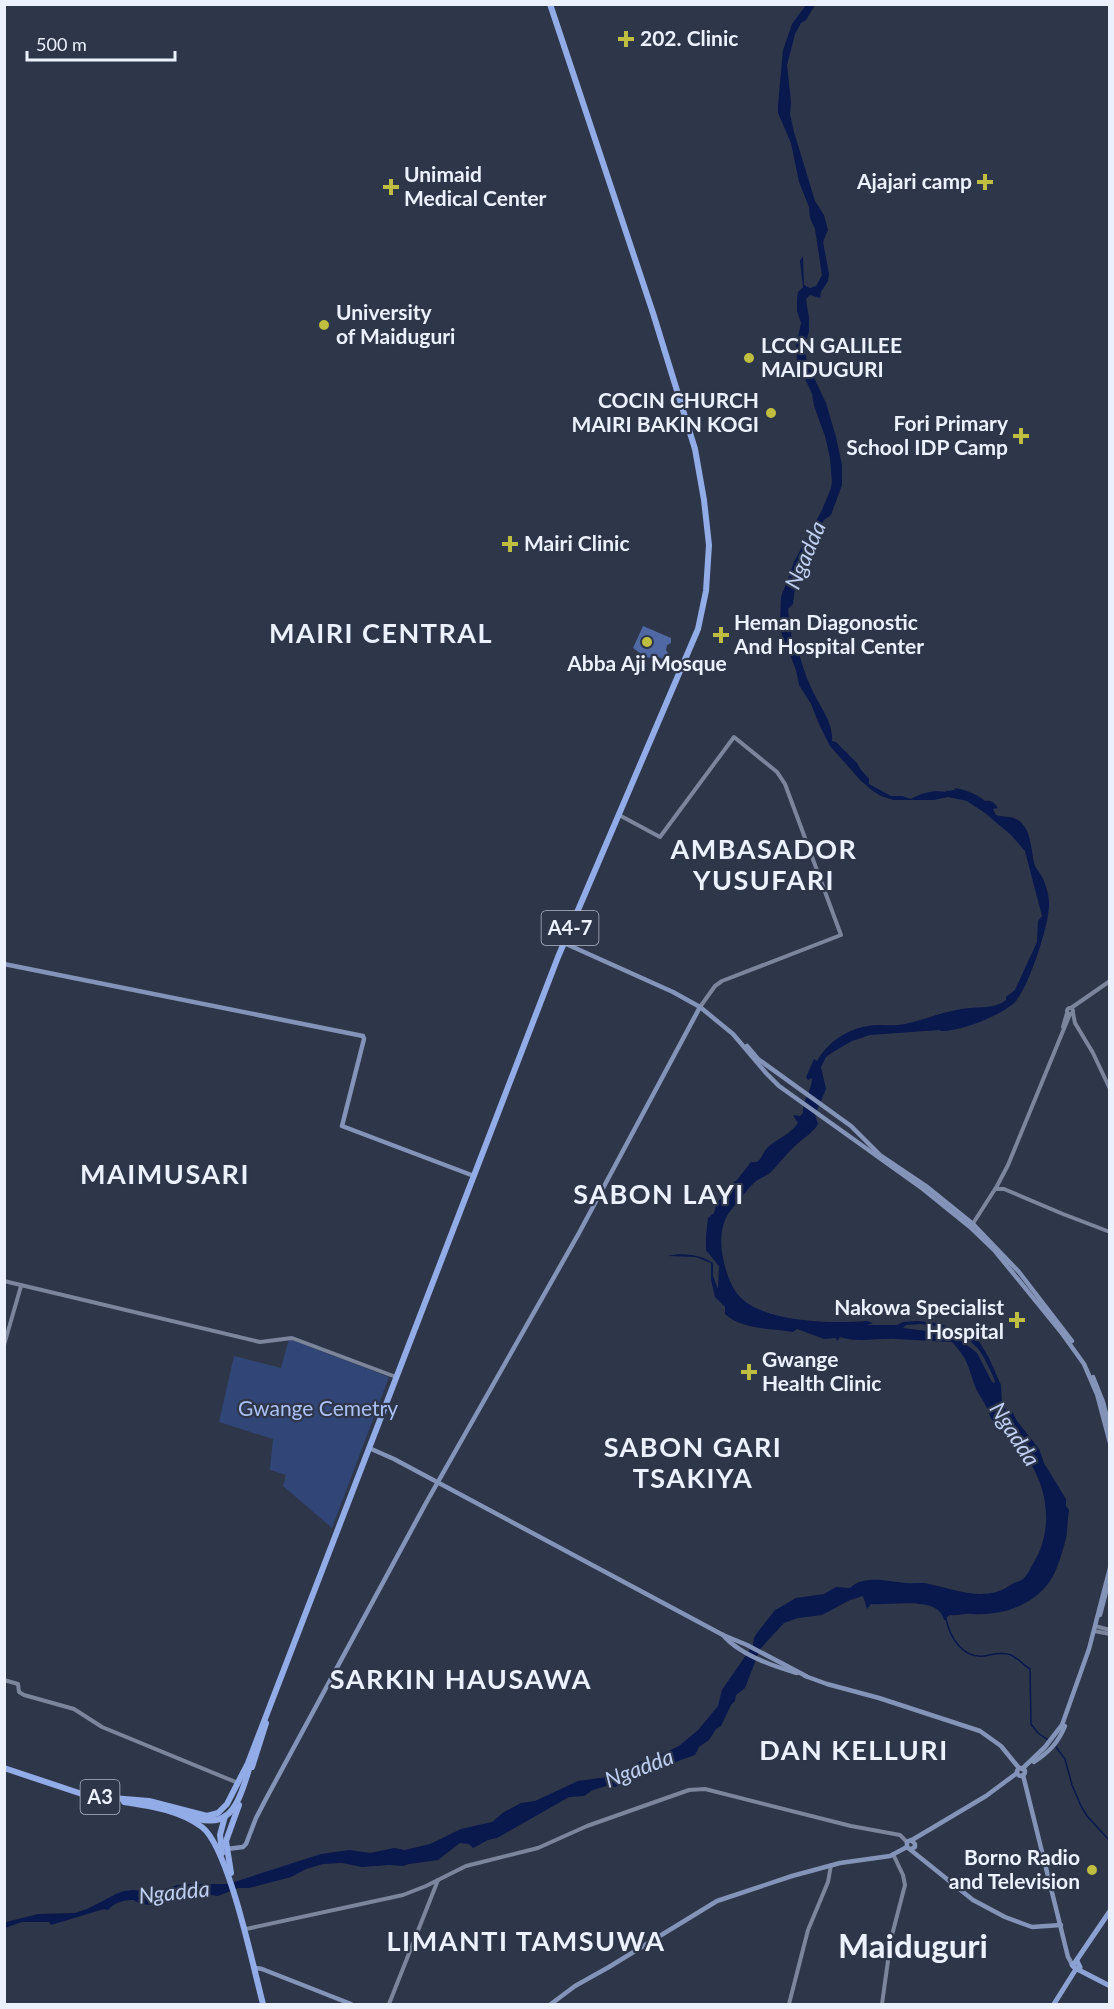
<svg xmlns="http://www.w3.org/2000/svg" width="1114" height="2009" font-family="Lato,sans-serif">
	<rect width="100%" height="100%" fill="#2e3649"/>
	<polygon fill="#314577" points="289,1339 389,1377 332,1528 283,1486 286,1475 270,1470 273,1439 219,1422 234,1356 281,1368"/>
	<polygon fill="#5068a4" points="643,626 671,638 671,643 667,645 666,650 668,653 663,660 660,657 658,659 645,657 633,648"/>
	<path fill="#09184d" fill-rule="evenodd" d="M 806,5 L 815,5 L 806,20 L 801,23 L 795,34 L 787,65 L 791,102 L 790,114 L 794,132 L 815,201 L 824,215 L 828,230 L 823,242 L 829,274 L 828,281 L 821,292 L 820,298 L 810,295 L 806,299 L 809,318 L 809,331 L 804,349 L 808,365 L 826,403 L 836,437 L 842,465 L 842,485 L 831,515 L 824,520 L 819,528 L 817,537 L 812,544 L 806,562 L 801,569 L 798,583 L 795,586 L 793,604 L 788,609 L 789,620 L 788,627 L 793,624 L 791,634 L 793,641 C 801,655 803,671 810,685 C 817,703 834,722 832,741 L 836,742 L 857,763 L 861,770 L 869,779 L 869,784 L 891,796 L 902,796 L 911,799 C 929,789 941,790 960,795 L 954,788 C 964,789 977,794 985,801 C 991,800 994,802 998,808 L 993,809 L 996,815 C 1003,818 1010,815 1018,820 C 1032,829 1031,852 1035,866 C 1037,870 1040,873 1042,877 C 1046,884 1049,895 1049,903 C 1050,923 1029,985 1016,1001 C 1003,1015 959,1032 941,1031 L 940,1030 L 870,1035 L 852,1041 L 833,1052 L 826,1057 L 821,1067 L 826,1089 L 815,1115 L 818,1124 C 813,1133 803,1138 795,1146 C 786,1154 779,1164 770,1173 C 766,1176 760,1178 755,1182 C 746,1190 739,1201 731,1210 C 720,1223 720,1243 723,1258 C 726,1272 731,1289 742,1299 C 767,1322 834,1324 867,1321 L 873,1323 L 867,1325 L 897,1325 L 903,1322 L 917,1321 L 938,1323 L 971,1336 L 979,1341 L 989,1358 L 1001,1385 L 1002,1404 L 1005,1409 L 1012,1411 L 1017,1421 L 1039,1449 L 1044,1463 L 1066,1499 L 1066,1506 L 1069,1510 C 1067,1522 1068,1535 1064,1546 C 1060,1558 1057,1571 1050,1581 C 1033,1606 1001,1616 972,1614 C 964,1613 958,1616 950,1615 L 947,1617 L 947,1620 L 944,1620 C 939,1595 890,1606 871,1604 L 867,1609 L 863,1596 L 850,1600 L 822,1615 L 798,1618 L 784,1623 L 760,1649 L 745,1688 L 736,1695 L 735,1701 L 731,1705 L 721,1726 L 716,1729 L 709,1740 L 699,1747 L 695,1755 L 653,1770 L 615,1787 L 606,1786 L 593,1790 L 584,1796 L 569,1797 L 497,1838 L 488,1840 L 473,1848 L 469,1844 L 460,1843 L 438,1860 L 409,1864 L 403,1866 L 389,1865 L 362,1867 L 342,1863 L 323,1864 L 306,1869 L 291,1877 L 249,1888 L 238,1888 L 218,1896 L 204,1894 L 182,1897 L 153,1905 L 140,1904 L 134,1900 C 124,1900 115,1902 108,1910 L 104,1909 L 51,1925 L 49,1922 L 22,1922 L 5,1928 L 6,1922 L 38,1914 L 75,1913 L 87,1909 L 118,1893 L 124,1891 L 133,1890 L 154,1892 L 178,1885 L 193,1884 L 228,1884 L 321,1854 L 350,1850 L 370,1853 L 394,1848 L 405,1850 L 430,1844 L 461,1829 L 492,1822 L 504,1812 L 521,1803 L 535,1801 L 578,1781 L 607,1777 L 635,1765 L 639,1762 L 651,1759 L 679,1746 L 698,1730 L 718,1706 L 722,1690 L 753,1645 L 754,1638 L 757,1633 L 775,1610 L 779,1608 L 796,1598 L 824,1594 L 836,1587 L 850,1588 C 864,1574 889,1582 907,1583 C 914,1584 922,1582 929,1584 C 957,1590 987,1603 1012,1584 C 1016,1582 1021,1581 1024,1578 C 1028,1574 1031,1567 1034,1562 C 1054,1529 1048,1486 1025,1455 C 1016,1442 999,1433 991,1418 C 989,1414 988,1410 986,1406 C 983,1399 977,1393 975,1386 C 968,1366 968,1359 952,1342 C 934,1341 914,1340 896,1339 C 877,1338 858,1343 840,1337 L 837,1341 L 836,1338 L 824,1339 L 797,1329 L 793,1332 C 771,1328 742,1330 725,1314 L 725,1307 L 715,1297 L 711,1280 L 711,1263 L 696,1257 L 668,1256 C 681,1252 702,1255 713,1263 L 713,1276 L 718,1289 L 719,1266 L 706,1250 L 706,1236 L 708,1218 L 714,1213 L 717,1204 L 728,1187 L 737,1180 L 751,1162 C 762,1164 761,1154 767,1148 C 778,1138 790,1135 798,1123 L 793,1115 L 800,1116 L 803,1113 C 802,1101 812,1091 812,1078 L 808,1080 L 806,1077 L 814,1059 L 817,1061 C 830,1039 852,1026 878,1025 C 887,1025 896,1026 905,1024 C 924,1020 942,1012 962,1009 C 978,1006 993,1010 1006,1000 L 1006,997 L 1015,990 L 1037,942 L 1038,921 L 1042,916 L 1025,851 L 1011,835 L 985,813 L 967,801 L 948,797 L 934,800 L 893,800 L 881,796 L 873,791 L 861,781 L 830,746 L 819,724 L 811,704 L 799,685 L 796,670 L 781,632 L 780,623 L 781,597 L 794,562 L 822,510 L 831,488 L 832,482 L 830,458 L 825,436 L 814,406 L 812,394 L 797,361 L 796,346 L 801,323 L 797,311 L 797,299 L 798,292 L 803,287 L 800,261 L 803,256 L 804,285 L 810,288 L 816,286 L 822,275 L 815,229 L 810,218 L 809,207 L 799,182 L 791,143 L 778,113 L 778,105 L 783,50 L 792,24 ZM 921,1324 C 951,1328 976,1336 988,1366 C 991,1372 994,1376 995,1383 L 992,1382 L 977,1353 L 959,1339 L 942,1333 L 903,1328 L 906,1325 Z"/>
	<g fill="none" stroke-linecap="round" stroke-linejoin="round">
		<g stroke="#09184d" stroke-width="1.5">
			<path d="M 946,1619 C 950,1637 962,1658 983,1656 C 991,1655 1002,1651 1011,1655 C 1017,1658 1024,1665 1030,1669 L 1031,1724 L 1038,1733 L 1048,1740"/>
			<polyline points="1056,1747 1065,1759 1072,1785 1081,1806 1087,1816 1110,1841"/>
		</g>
		<polyline stroke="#09184d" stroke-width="4" points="947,793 955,792 963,796"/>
		<g stroke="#7b859b" stroke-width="4">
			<polyline points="621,816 660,837 734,737 777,772 785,784 841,935 722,981 715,986 700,1007"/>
			<circle cx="1070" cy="1011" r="3"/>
			<polyline points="1071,1008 1110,981"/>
			<polyline points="1073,1013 1075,1023 1093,1053 1110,1089"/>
			<polyline points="1063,1027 1067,1013"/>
			<polyline points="996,1189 1004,1189 1063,1214 1110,1232"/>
			<polyline points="972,1225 997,1186 1008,1165 1070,1014"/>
			<polyline points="4,1281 260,1342 292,1338 396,1377"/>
			<polyline points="4,1345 21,1286"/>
			<polyline points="1095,1626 1110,1630"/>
			<polyline points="1094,1631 1110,1634"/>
			<polyline points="4,1680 18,1684 19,1692 24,1695 74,1709 102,1727 238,1783"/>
			<polyline points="246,1929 403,1895 426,1886 466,1866 538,1848 587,1826 689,1790 705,1789 851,1826 900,1835 907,1842"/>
			<polyline points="389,2004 438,1880"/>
			<polyline points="789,2004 808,1930 828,1882 831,1865"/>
			<polyline points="882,2004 891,1939 905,1885 903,1875 893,1854"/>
		</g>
		<g stroke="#8493b8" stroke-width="4.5">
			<polyline points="564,943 673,992 700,1007 733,1034 766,1073 779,1086 923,1189 970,1227 995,1251 1061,1332 1084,1364 1097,1394 1110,1443"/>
			<polyline points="4,964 363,1036 364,1039 342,1126 474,1176"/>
			<polyline points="747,1046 758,1059 851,1126 880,1155 926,1186 973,1224 1019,1272 1072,1341"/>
			<polyline points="1093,1377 1103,1402 1110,1429"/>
			<polyline points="369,1448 394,1459 723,1635 747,1645 806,1676"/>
			<polyline points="1100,1615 1107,1588"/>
			<path d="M 723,1635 C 740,1655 772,1666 797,1673"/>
			<polyline points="805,1676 827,1684 879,1698 980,1731 1001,1746 1019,1768"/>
			<path d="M 1034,1762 C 1049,1752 1058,1743 1065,1726"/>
			<circle cx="1021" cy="1772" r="4"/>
			<polyline points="1022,1769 1045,1747 1062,1725 1089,1649 1110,1568"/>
			<polyline points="1023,1775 1068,1957 1073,1966"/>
			<polyline points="912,1840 986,1796 1017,1773"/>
			<polyline points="227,1849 243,1847 246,1844 256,1818 267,1797 426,1503 579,1233 700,1007"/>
			<polyline points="911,1849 915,1847 915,1844 911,1840 907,1842 907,1847 973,1900 1005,1917 1032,1927 1061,1925"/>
			<polyline points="256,1968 262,1969 351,2004"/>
			<polyline points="551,2004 575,1986 609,1967 717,1901 792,1876 840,1863 890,1856 907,1847"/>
		</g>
		<g stroke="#8ca2d4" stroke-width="5">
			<polyline points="1076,1961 1110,1911"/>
			<polyline points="1077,1969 1110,1986"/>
			<polyline points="1054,2004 1076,1969 1080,1967 1077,1961 1072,1965 1076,1969"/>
		</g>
		<g stroke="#92ace7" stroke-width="6">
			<polyline points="252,1767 266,1723"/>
			<polyline points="4,1768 82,1794 100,1797 149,1801 207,1816 218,1813 227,1804 248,1763 558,957 698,629 706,591 709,545 704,500 695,449 653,313 550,4"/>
			<path d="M 124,1802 C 150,1806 180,1810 202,1827 C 229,1848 253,1967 263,2004"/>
			<path d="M 184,1814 C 233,1836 239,1800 251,1763"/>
			<polyline points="222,1853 220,1835 225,1816"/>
			<polyline points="231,1873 226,1841 239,1805"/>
		</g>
	</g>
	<g fill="#c0be41" stroke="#2e3649" stroke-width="2">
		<path d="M623 30h6v6h6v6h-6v6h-6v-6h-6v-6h6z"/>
		<path d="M982 173h6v6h6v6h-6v6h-6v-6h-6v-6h6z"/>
		<path d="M388 178h6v6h6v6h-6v6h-6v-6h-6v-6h6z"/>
		<circle cx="324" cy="325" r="6"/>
		<circle cx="749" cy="358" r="6"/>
		<circle cx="771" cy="413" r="6"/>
		<path d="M1018 427h6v6h6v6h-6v6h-6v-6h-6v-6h6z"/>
		<path d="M507 535h6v6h6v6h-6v6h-6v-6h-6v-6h6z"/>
		<path d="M718 626h6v6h6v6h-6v6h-6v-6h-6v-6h6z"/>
		<circle cx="647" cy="642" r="6"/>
		<path d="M1014 1311h6v6h6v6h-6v6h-6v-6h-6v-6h6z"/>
		<path d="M746 1363h6v6h6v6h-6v6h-6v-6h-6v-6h6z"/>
		<circle cx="1092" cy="1870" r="6"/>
	</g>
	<g text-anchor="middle" stroke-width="4.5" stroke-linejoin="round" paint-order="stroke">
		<g fill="#2e3649" stroke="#b3b9c8" stroke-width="1.5">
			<rect x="541.5" y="911" width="57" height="34" rx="4.5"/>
			<rect x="80.5" y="1780" width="39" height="34" rx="4.5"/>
		</g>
		<g font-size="20" font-weight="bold" fill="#ecf1fe">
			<text x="570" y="935">A4-7</text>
			<text x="100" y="1804">A3</text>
		</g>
		<g font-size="21" font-weight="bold" fill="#ecf1fe" stroke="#2e3649" text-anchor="start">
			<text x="640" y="46">202. Clinic</text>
			<text x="404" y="182">Unimaid<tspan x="404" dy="24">Medical Center</tspan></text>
			<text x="972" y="189" text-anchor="end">Ajajari camp</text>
			<text x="336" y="320">University<tspan x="336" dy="24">of Maiduguri</tspan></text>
			<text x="761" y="353">LCCN GALILEE<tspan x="761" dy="24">MAIDUGURI</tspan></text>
			<text x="759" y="408" text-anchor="end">COCIN CHURCH<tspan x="759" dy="24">MAIRI BAKIN KOGI</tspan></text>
			<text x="1008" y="431" text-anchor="end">Fori Primary<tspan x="1008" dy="24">School IDP Camp</tspan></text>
			<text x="524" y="551">Mairi Clinic</text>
			<text x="734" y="630">Heman Diagonostic<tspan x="734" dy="24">And Hospital Center</tspan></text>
			<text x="647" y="671" text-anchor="middle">Abba Aji Mosque</text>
			<text x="1004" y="1315" text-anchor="end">Nakowa Specialist<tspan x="1004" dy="24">Hospital</tspan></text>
			<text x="762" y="1367">Gwange<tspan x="762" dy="24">Health Clinic</tspan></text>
			<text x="1080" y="1865" text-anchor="end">Borno Radio<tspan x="1080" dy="24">and Television</tspan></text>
		</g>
		<g font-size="21" fill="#abc1f5" stroke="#2e3649">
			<text x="318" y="1416">Gwange Cemetry</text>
		</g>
		<g font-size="22" font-style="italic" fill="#c0d0f3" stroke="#2e3649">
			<text transform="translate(805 555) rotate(-67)" y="8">Ngadda</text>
			<text transform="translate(1015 1434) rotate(57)" y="8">Ngadda</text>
			<text transform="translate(639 1768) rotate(-21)" y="8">Ngadda</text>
			<text transform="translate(174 1892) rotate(-6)" y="8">Ngadda</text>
		</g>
		<g font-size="27" font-weight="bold" letter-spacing="1.5" fill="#ecf1fe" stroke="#2e3649">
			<text x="381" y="643">MAIRI CENTRAL</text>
			<text x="764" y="859">AMBASADOR<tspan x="764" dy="31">YUSUFARI</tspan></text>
			<text x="165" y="1184">MAIMUSARI</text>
			<text x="659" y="1204">SABON LAYI</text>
			<text x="693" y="1457">SABON GARI<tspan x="693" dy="31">TSAKIYA</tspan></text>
			<text x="461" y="1689">SARKIN HAUSAWA</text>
			<text x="854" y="1760">DAN KELLURI</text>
			<text x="526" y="1951">LIMANTI TAMSUWA</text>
		</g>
		<g font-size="33" font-weight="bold" fill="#ecf1fe" stroke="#2e3649">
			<text x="913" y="1958">Maiduguri</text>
		</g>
	</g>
	<rect width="1114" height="2009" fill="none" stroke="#ecf1fe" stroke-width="12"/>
	<path d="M27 51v9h148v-9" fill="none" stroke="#ecf1fe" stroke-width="3"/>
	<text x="36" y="51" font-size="18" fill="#ecf1fe" stroke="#2e3649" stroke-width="4.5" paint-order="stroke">500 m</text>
</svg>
